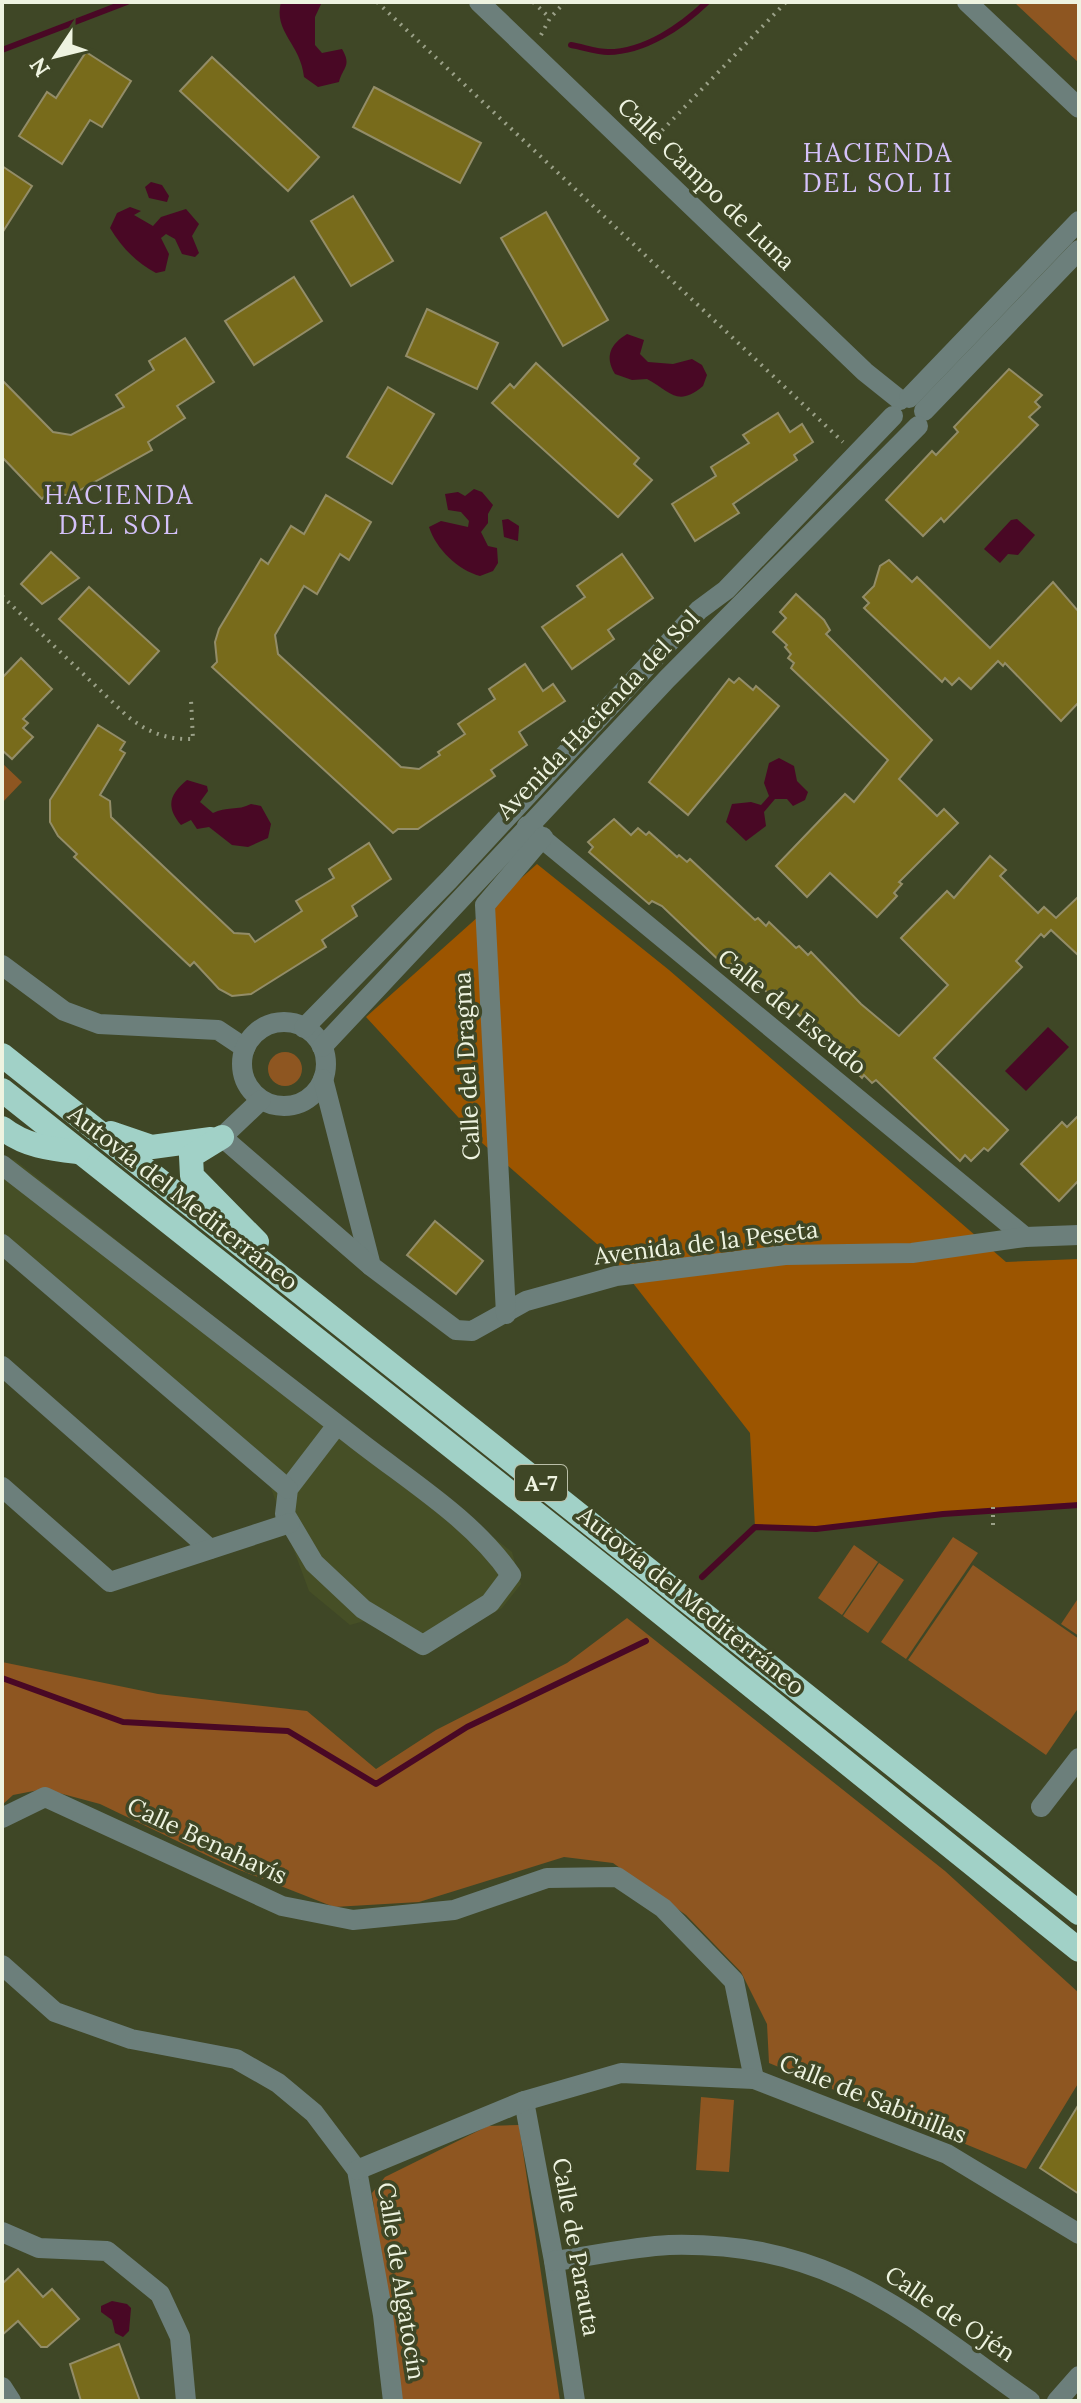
<svg xmlns="http://www.w3.org/2000/svg" width="1081" height="2403" font-family="Lora,serif">
	<rect width="100%" height="100%" fill="#3f4726"/>
	<polygon fill="#464f26" points="2,1158 15,1160 512,1552 521,1584 502,1608 437,1645 402,1645 368,1620 350,1625 309,1591 269,1483 2,1251"/>
	<g fill="#8e5621">
		<polygon points="1014,2 1079,2 1079,63"/>
		<polygon points="2,763 22,782 2,803"/>
		<circle cx="285" cy="1069" r="17"/>
		<polygon points="953,1537 978,1553 906,1659 881,1642"/>
		<polygon points="854,1545 878,1562 842,1615 818,1598"/>
		<polygon points="879,1563 904,1580 868,1633 843,1616"/>
		<polygon points="973,1565 1079,1639 1079,1707 1046,1755 908,1660"/>
		<polygon points="1079,1597 1079,1636 1061,1624"/>
		<polygon points="627,1618 945,1871 1079,1993 1079,2082 1026,2169 769,2063 767,2024 741,1972 686,1915 613,1863 564,1857 419,1902 334,1907 227,1865 100,1804 44,1789 13,1795 2,1805 2,1662 158,1694 307,1711 376,1769 436,1730 567,1663"/>
		<polygon points="701,2097 734,2100 729,2172 696,2170"/>
		<polygon points="519,2125 560,2401 400,2401 372,2193 385,2177 488,2126"/>
	</g>
	<polygon fill="#9c5500" points="537,864 669,970 1006,1262 1079,1259 1079,1505 943,1514 816,1529 755,1527 750,1433 615,1260 481,1142 366,1017"/>
	<g fill="#490825">
		<path d="M 281,2 L 322,2 L 315,17 L 315,45 L 322,53 L 342,49 C 352,66 343,67 339,82 L 318,87 L 304,77 C 301,44 273,32 281,2 Z"/>
		<polygon points="151,182 162,185 169,196 167,202 149,198 145,187"/>
		<path d="M 130,207 L 141,211 L 134,215 L 153,226 L 161,217 L 186,209 L 199,224 L 192,236 L 199,253 L 195,257 L 182,254 L 175,239 L 166,234 L 161,238 L 169,254 L 165,271 L 156,273 C 137,263 121,247 110,228 L 117,213 Z"/>
		<path d="M 627,334 L 644,340 L 640,354 L 648,362 L 673,364 L 692,359 L 702,365 L 707,375 L 703,386 C 677,408 670,391 647,379 L 632,380 L 615,374 C 604,356 611,344 627,334 Z"/>
		<path d="M 474,489 L 482,492 L 493,505 L 488,514 L 488,523 L 481,532 L 488,546 L 497,548 L 498,563 L 493,571 L 480,576 C 458,570 436,549 429,527 L 441,521 L 468,527 L 469,521 L 461,512 L 448,510 L 445,494 L 458,492 L 465,496 Z"/>
		<polygon points="508,519 519,526 518,541 504,537 502,520"/>
		<polygon points="1017,519 1035,535 1018,555 1008,554 1000,563 984,549 1011,520"/>
		<polygon points="779,758 794,766 797,781 808,792 805,800 793,806 787,799 775,799 764,812 766,826 746,841 726,822 732,804 751,802 761,805 769,796 764,783 769,763"/>
		<path d="M 187,780 L 207,786 L 208,791 L 200,802 L 213,813 C 226,806 238,811 251,804 L 261,806 L 271,824 L 268,838 L 248,847 L 232,845 L 209,827 L 197,829 L 191,820 L 181,825 C 165,806 170,794 187,780 Z"/>
		<polygon points="1048,1027 1069,1047 1026,1091 1005,1071"/>
		<polygon points="112,2301 127,2304 131,2308 129,2331 123,2337 115,2333 112,2320 101,2312 101,2306"/>
	</g>
	<g fill="none" stroke-linecap="round" stroke-linejoin="round">
		<g stroke="#490825" stroke-width="6">
			<path d="M 571,45 C 583,47 597,52 608,52 C 645,52 682,26 707,2"/>
			<polyline points="2,50 127,2"/>
			<polyline points="702,1577 755,1527 816,1529 943,1514 1079,1505"/>
			<polyline points="2,1678 123,1722 288,1731 376,1784 467,1727 646,1641"/>
		</g>
	</g>
	<g fill="#786b1b" stroke="#938d68" stroke-width="2">
		<polygon points="86,52 131,81 102,127 90,120 62,164 19,136 47,92 56,98"/>
		<polygon points="212,57 319,157 288,191 180,91"/>
		<polygon points="374,87 481,143 460,183 353,127"/>
		<polygon points="2,166 32,186 2,233"/>
		<polygon points="353,196 393,261 351,286 311,221"/>
		<polygon points="546,212 608,320 563,346 501,238"/>
		<polygon points="294,277 322,321 254,365 225,321"/>
		<polygon points="427,309 498,343 477,389 406,356"/>
		<polygon points="185,338 214,382 177,406 185,418 148,442 152,450 80,490 67,495 46,494 42,499 2,457 2,380 53,432 71,435 124,407 116,395 154,370 149,361"/>
		<polygon points="536,363 639,458 634,464 652,480 618,517 492,403 510,384 514,388"/>
		<polygon points="1009,369 1042,395 1035,402 1040,407 1029,417 1038,425 944,522 941,518 923,536 886,500 932,451 936,455 958,432 954,427"/>
		<polygon points="388,387 434,414 392,484 347,457"/>
		<polygon points="778,413 790,432 802,424 813,442 794,455 797,460 733,504 739,513 695,541 672,504 716,476 711,467 749,443 743,435"/>
		<polygon points="326,495 371,522 349,560 340,554 317,594 304,586 275,635 278,654 401,767 419,769 440,755 438,752 465,734 458,724 495,699 489,689 525,664 543,691 553,684 565,701 519,732 527,745 491,770 495,776 418,829 398,829 393,833 212,667 217,662 215,642 219,629 261,559 268,564 291,526 304,534"/>
		<polygon points="51,552 79,578 42,604 21,584"/>
		<polygon points="622,554 653,598 608,630 614,639 572,669 542,627 585,597 577,586"/>
		<polygon points="889,560 912,582 917,577 990,648 1053,582 1079,612 1079,702 1061,721 1005,663 1003,666 998,661 971,689 959,678 952,685 945,678 942,682 864,608 869,603 863,597 874,586 880,566"/>
		<polygon points="89,587 159,651 129,684 59,619"/>
		<polygon points="796,594 824,620 830,630 826,634 932,740 899,779 937,816 944,809 958,823 899,882 902,884 894,893 897,896 877,917 830,873 807,897 776,866 845,794 854,802 888,760 791,668 794,663 788,658 791,654 785,647 787,645 773,632 786,618 780,612"/>
		<polygon points="21,658 52,689 23,719 28,723 23,728 33,737 12,759 2,750 2,678"/>
		<polygon points="739,678 753,690 756,686 779,706 688,815 649,782 729,679 734,683"/>
		<polygon points="98,725 125,742 120,750 125,753 100,795 110,801 111,817 234,933 249,934 255,942 302,911 296,901 334,878 329,869 369,843 391,879 352,906 357,916 322,940 326,947 251,994 232,996 219,989 194,962 190,966 74,857 77,854 58,836 50,822 50,800"/>
		<polygon points="614,819 631,835 638,828 646,835 649,832 677,857 679,855 687,862 690,859 755,920 758,918 766,926 769,922 796,948 799,946 808,955 811,952 861,1004 899,1036 948,985 901,938 947,891 954,898 990,856 1006,870 1000,876 1038,913 1044,907 1056,918 1079,896 1079,956 1051,930 1044,937 1041,934 1016,961 1022,967 934,1058 1008,1130 988,1151 984,1148 971,1161 965,1155 960,1161 876,1080 872,1083 864,1075 862,1078 774,990 769,994 740,968 738,971 731,964 727,968 662,906 652,901 649,904 589,852 593,847 588,842"/>
		<polygon points="1079,1115 1079,1180 1059,1201 1021,1164 1062,1122 1067,1127"/>
		<polygon points="435,1221 483,1261 456,1294 407,1255"/>
		<polygon points="1079,2104 1079,2194 1040,2168"/>
		<polygon points="18,2269 43,2297 52,2289 79,2319 47,2347 41,2347 18,2321 2,2335 2,2284"/>
		<polygon points="119,2344 140,2401 81,2401 70,2364"/>
	</g>
	<g fill="none" stroke-linecap="round" stroke-linejoin="round">
		<g stroke="#9ba188" stroke-width="4" stroke-dasharray="2 6" stroke-linecap="butt">
			<polyline points="377,2 843,442"/>
			<polyline points="533,2 550,18"/>
			<polyline points="541,35 550,18 565,2"/>
			<polyline points="651,142 786,2"/>
			<polyline points="2,522 3,522"/>
			<path d="M 2,596 L 127,716 C 147,732 167,740 193,739 L 191,700"/>
			<polyline points="993,1525 993,1502"/>
		</g>
		<g stroke="#6c7f7b" stroke-width="20">
			<polyline points="479,2 865,372 900,400"/>
			<polyline points="967,2 1079,108"/>
			<polyline points="909,398 1079,221"/>
			<polyline points="924,411 1079,250"/>
			<polyline points="527,826 1025,1237"/>
			<polyline points="2,965 64,1011 99,1024 218,1030 245,1048"/>
			<circle cx="284" cy="1064" r="42"/>
			<polyline points="304,1028 449,880 699,610 726,590 893,416"/>
			<polyline points="322,1047 667,679 918,426"/>
			<polyline points="323,1079 371,1266 456,1330 472,1331 526,1301 616,1276 785,1255 912,1253 1025,1237 1079,1235"/>
			<polyline points="261,1100 222,1137 371,1266"/>
			<path d="M 2,1165 C 119,1255 236,1345 352,1436 C 406,1479 472,1518 511,1575 L 490,1603 L 423,1645 L 363,1609 L 314,1563 L 285,1514 L 288,1489 L 337,1425"/>
			<polyline points="2,1244 288,1489"/>
			<polyline points="506,1314 485,905 543,837"/>
			<polyline points="2,1366 210,1549"/>
			<polyline points="2,1487 110,1582 290,1523"/>
			<polyline points="1041,1807 1079,1758"/>
			<polyline points="2,1818 45,1797 282,1906 353,1920 454,1910 547,1878 617,1877 663,1908 734,1981 754,2079"/>
			<polyline points="2,1965 55,2012 131,2039 236,2059 278,2083 314,2113 357,2170 383,2315 393,2401"/>
			<polyline points="524,2101 554,2261 575,2401"/>
			<polyline points="357,2170 524,2101 621,2073 754,2079 947,2154 1079,2234"/>
			<polyline points="2,2232 39,2248 107,2251 160,2294 180,2337 186,2401"/>
			<path d="M 554,2261 C 592,2256 631,2247 669,2245 C 833,2241 906,2314 1030,2401"/>
			<polyline points="2,2387 11,2401"/>
			<polyline points="1057,2401 1079,2376"/>
		</g>
		<g stroke="#a1d1c7" stroke-width="24">
			<polyline points="2,1055 1079,1913"/>
			<polyline points="2,1090 625,1584 1079,1950"/>
			<path d="M 2,1128 C 25,1146 50,1149 78,1152"/>
			<polyline points="111,1133 152,1147 211,1139"/>
			<polyline points="222,1137 191,1156 192,1176 257,1242"/>
		</g>
	</g>
	<g text-anchor="middle" stroke-width="7" stroke-linejoin="round" paint-order="stroke">
		<rect fill="#3f4726" stroke="#babfa8" stroke-width="2" x="515" y="1465" width="52" height="36" rx="6"/>
		<g font-size="22" font-weight="bold" fill="#eef3e0">
			<text x="541" y="1491">A-7</text>
		</g>
		<g font-size="24" fill="#eef3e0" stroke="#3f4726">
			<text transform="translate(706 184) rotate(44)" y="8">Calle Campo de Luna</text>
			<text transform="translate(598 715) rotate(-46)" y="8">Avenida Hacienda del Sol</text>
			<text transform="translate(792 1012) rotate(39)" y="8">Calle del Escudo</text>
			<text transform="translate(467 1066) rotate(-93)" y="8">Calle del Dragma</text>
			<text transform="translate(183 1198) rotate(38)" y="8">Autovía del Mediterráneo</text>
			<text transform="translate(706 1243) rotate(-7)" y="8">Avenida de la Peseta</text>
			<text transform="translate(691 1601) rotate(39)" y="8">Autovía del Mediterráneo</text>
			<text transform="translate(207 1841) rotate(25)" y="8">Calle Benahavís</text>
			<text transform="translate(873 2099) rotate(22)" y="8">Calle de Sabinillas</text>
			<text transform="translate(576 2247) rotate(80)" y="8">Calle de Parauta</text>
			<text transform="translate(401 2281) rotate(81)" y="8">Calle de Algatocín</text>
			<text transform="translate(950 2314) rotate(34)" y="8">Calle de Ojén</text>
		</g>
		<g font-size="26" letter-spacing="2" fill="#d4c1f9" stroke="#3f4726">
			<text x="878" y="162">HACIENDA<tspan x="878" dy="30">DEL SOL II</tspan></text>
			<text x="119" y="504">HACIENDA<tspan x="119" dy="30">DEL SOL</tspan></text>
		</g>
	</g>
	<rect width="1081" height="2403" fill="none" stroke="#eef3e0" stroke-width="8"/>
	<g transform="translate(56 56) rotate(235)" stroke="#3f4726" stroke-width="6" paint-order="stroke">
	<path d="M0-6L14 30L0 20L-14 30Z" fill="#eef3e0"/>
	<text y="-12" font-size="22" font-weight="bold" text-anchor="middle" fill="#eef3e0">N</text>
	</g>
</svg>
